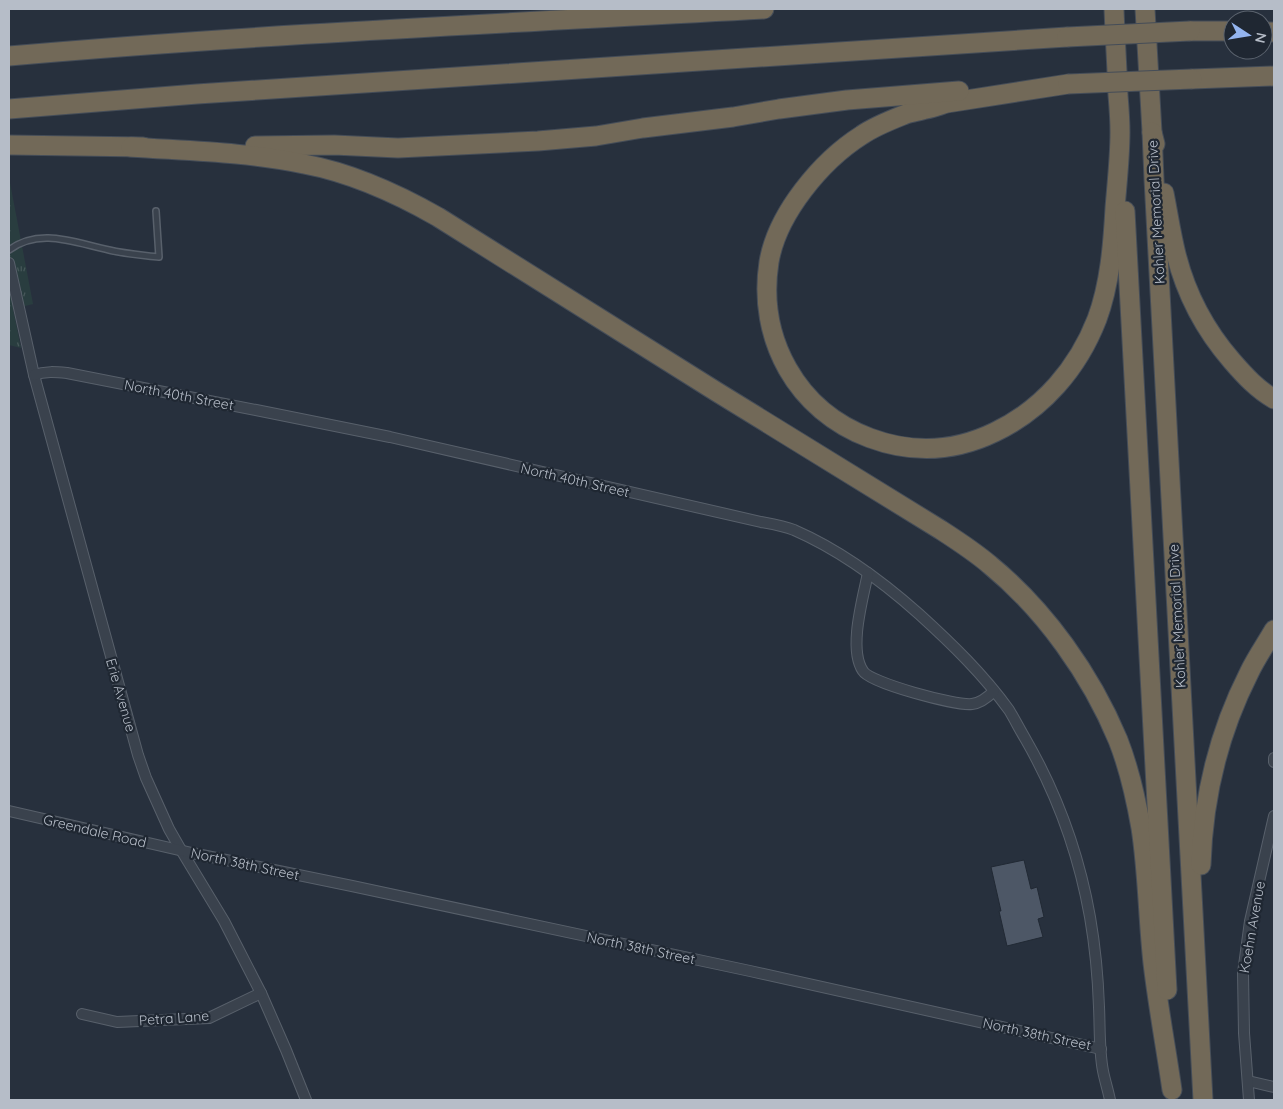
<svg xmlns="http://www.w3.org/2000/svg" width="1283" height="1109" font-family="Quicksand,sans-serif">
	<defs>
		<pattern id="park-tufts" width="24" height="20" patternUnits="userSpaceOnUse" patternTransform="scale(1.25)"><rect width="24" height="20" fill="#293d3f"/><path d="M3 7l-1-3M5 7V3M7 7l1-3M15 17l-1-3M17 17v-4M19 17l1-3" fill="none" stroke="#465759"/></pattern>
	</defs>
	<rect width="100%" height="100%" fill="#27303d"/>
	<polygon fill="url(#park-tufts)" points="9,183 10,183 33,304 13,309 21,348 9,345"/>
	<polygon fill="#4d5766" stroke="#212934" points="1024,860 1031,889 1037,887 1044,917 1038,919 1043,937 1007,946 999,911 1001,911 991,867"/>
	<g fill="none" stroke-linecap="round" stroke-linejoin="round">
		<defs>
			<path id="service" d="M 9,250 C 40,227 75,243 109,250 C 125,254 142,255 159,257 L 156,211"/>
			<g id="minor">
				<polyline points="9,263 34,375 138,755 146,778 169,829 181,850 224,921 261,993 286,1050 306,1100"/>
				<path d="M 34,375 C 45,371 56,372 67,373 L 256,410 L 390,437 L 761,522 C 772,524 784,526 794,530 C 840,550 882,581 919,614 C 952,644 983,674 1009,710 C 1015,720 1020,730 1026,740 C 1057,794 1079,855 1090,917 C 1095,946 1098,977 1099,1007 C 1100,1028 1099,1050 1103,1071 C 1105,1081 1108,1090 1110,1100"/>
				<path d="M 868,573 C 863,598 848,649 863,671 C 870,683 956,706 972,704 C 981,703 988,697 994,691"/>
				<polyline points="1274,758 1274,762"/>
				<polyline points="9,811 192,853 352,886 750,971 1101,1049"/>
				<polyline points="82,1014 117,1022 209,1018 261,993"/>
				<polyline points="1248,1081 1274,1087"/>
				<polyline points="1249,1100 1244,1033 1243,973 1250,921 1274,816"/>
			</g>
			<g id="motorway">
				<polyline points="1145,9 1152,132 1155,144"/>
				<polyline points="1190,31 1233,31"/>
				<polyline points="1263,32 1274,32"/>
				<path d="M 9,56 C 260,34 512,23 764,9"/>
				<polyline points="1192,79 1274,76"/>
				<path d="M 1068,84 L 947,103 C 940,105 933,108 926,109 C 920,111 912,112 906,114 C 891,120 875,126 862,135 C 821,161 777,214 769,262 C 757,339 797,411 870,438 C 913,454 954,452 995,432 C 1043,409 1078,368 1097,319 C 1110,284 1113,244 1115,208 C 1117,183 1120,157 1120,132 C 1120,120 1119,107 1118,95 C 1117,66 1115,37 1114,9"/>
				<polyline points="9,109 197,94 1067,37"/>
				<polyline points="1152,132 1154,179 1203,1100"/>
				<polyline points="9,145 143,147"/>
				<polyline points="255,146 334,145 398,148 538,141 596,136 643,128 733,117 779,109 847,100 959,91"/>
				<path d="M 131,147 C 188,151 247,152 304,164 C 352,173 396,193 438,217 L 717,392 L 941,530 C 958,541 975,552 990,565 C 1045,610 1091,675 1118,740 C 1129,768 1136,799 1141,828 C 1148,873 1148,918 1153,963 C 1158,1006 1166,1048 1172,1090"/>
				<path d="M 1164,193 C 1168,213 1171,234 1176,254 C 1186,294 1205,330 1232,361 C 1245,376 1257,389 1274,399"/>
				<polyline points="1125,211 1167,990"/>
				<path d="M 1201,865 C 1203,799 1219,732 1249,673 C 1256,658 1266,644 1274,630"/>
			</g>
		</defs>
		<use href="#service" stroke="#58606b" stroke-width="8"/>
		<use href="#minor" stroke="#58606b" stroke-width="12"/>
		<use href="#motorway" stroke="#454d58" stroke-width="21"/>
		<use href="#service" stroke="#3a424d" stroke-width="5"/>
		<use href="#minor" stroke="#3a424d" stroke-width="10"/>
		<use href="#motorway" stroke="#726958" stroke-width="19"/>
		<defs>
			<g id="motorway-bridge">
				<polyline points="1067,37 1190,31"/>
				<polyline points="1068,84 1192,79"/>
			</g>
		</defs>
		<use href="#motorway-bridge" stroke="#454d58" stroke-width="21" stroke-linecap="butt"/>
		<use href="#motorway-bridge" stroke="#726958" stroke-width="19"/>
	</g>
	<g text-anchor="middle" stroke-width="4.5" stroke-linejoin="round" paint-order="stroke">
		<g font-size="14" fill="#b6bdc8" stroke="#1f2732">
			<text transform="translate(1156 212) rotate(-93)" y="5">Kohler Memorial Drive</text>
			<text transform="translate(179 395) rotate(11)" y="5">North 40th Street</text>
			<text transform="translate(575 480) rotate(13)" y="5">North 40th Street</text>
			<text transform="translate(1177 616) rotate(-93)" y="5">Kohler Memorial Drive</text>
			<text transform="translate(121 695) rotate(74)" y="5">Erie Avenue</text>
			<text transform="translate(95 831) rotate(13)" y="5">Greendale Road</text>
			<text transform="translate(245 864) rotate(12)" y="5">North 38th Street</text>
			<text transform="translate(1252 927) rotate(-80)" y="5">Koehn Avenue</text>
			<text transform="translate(641 948) rotate(12)" y="5">North 38th Street</text>
			<text transform="translate(174 1018) rotate(-4)" y="5">Petra Lane</text>
			<text transform="translate(1037 1034) rotate(12)" y="5">North 38th Street</text>
		</g>
	</g>
	<rect width="1283" height="1109" fill="none" stroke="#b6bdc8" stroke-width="20"/>
	<g transform="translate(1248 35) rotate(102)"><circle r="24" fill="#1f2732" stroke="#5b636e"/>
	<path d="M0-4L9 19L0 12L-9 19Z" fill="#94b5f0"/>
	<text y="-8" font-size="14" font-weight="bold" text-anchor="middle" fill="#b6bdc8">N</text>
	</g>
</svg>
